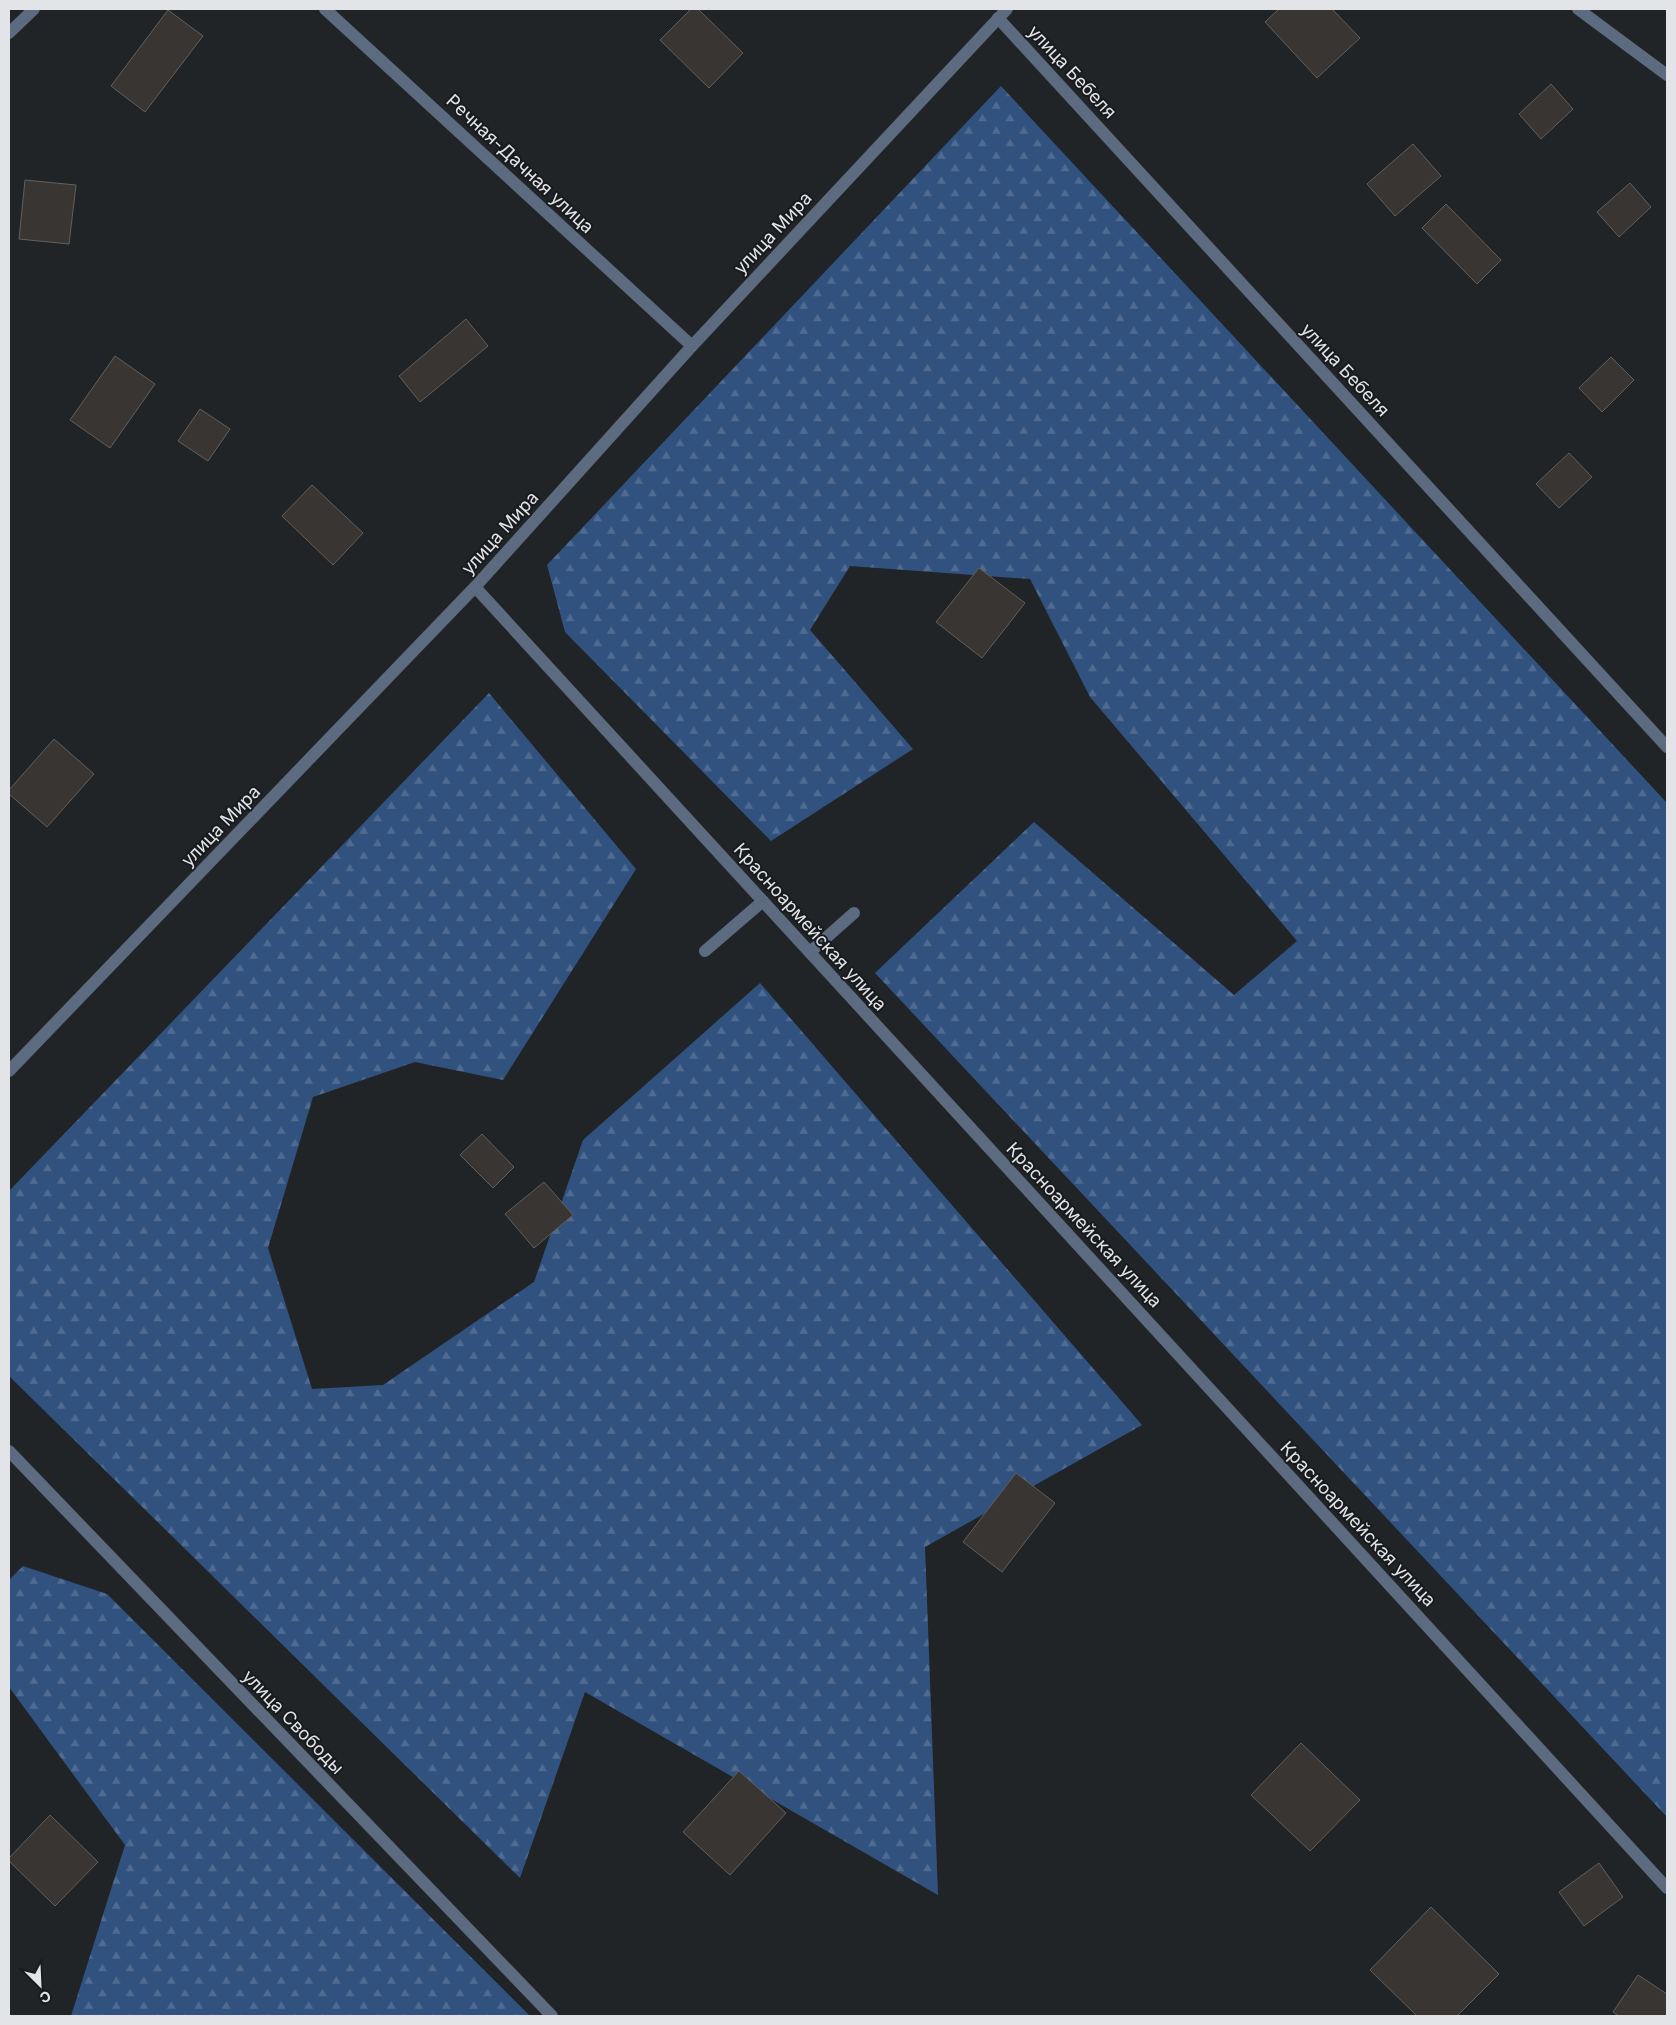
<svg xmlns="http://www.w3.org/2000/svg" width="1676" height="2025" font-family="Inter,sans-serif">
	<defs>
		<pattern id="forest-firs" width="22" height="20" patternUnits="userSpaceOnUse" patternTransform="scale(1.25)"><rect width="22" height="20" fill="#31527f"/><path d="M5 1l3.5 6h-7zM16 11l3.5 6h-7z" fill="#4f6b91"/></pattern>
	</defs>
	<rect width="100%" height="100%" fill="#212427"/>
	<g fill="url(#forest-firs)">
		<polygon points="1001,86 1667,803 1667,1817 875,973 1034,822 1234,995 1297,941 1090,697 1030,579 850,566 810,630 913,749 771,841 565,632 547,565"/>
		<polygon points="489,693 636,869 503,1080 415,1062 313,1097 268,1248 312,1389 383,1385 534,1282 583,1140 760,983 1142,1425 925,1547 938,1895 585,1692 520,1878 9,1376 9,1191"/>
		<polygon points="23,1566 107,1594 530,2016 71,2016 125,1845 9,1687 9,1580"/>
	</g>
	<g fill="#393532" stroke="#635f5c">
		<polygon points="691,9 698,9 743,53 709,88 660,40"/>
		<polygon points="1279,9 1332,9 1360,38 1317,78 1265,22"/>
		<polygon points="168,10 203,36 145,112 111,86"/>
		<polygon points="1551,84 1573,109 1541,139 1519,114"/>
		<polygon points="1413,144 1441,176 1395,216 1367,184"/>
		<polygon points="25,180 76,185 69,244 19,239"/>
		<polygon points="1630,183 1651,207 1619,237 1597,212"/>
		<polygon points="1446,204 1501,260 1477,284 1422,228"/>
		<polygon points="466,319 488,346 420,402 399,376"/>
		<polygon points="115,356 155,384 110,448 70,420"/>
		<polygon points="1611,357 1634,380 1602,412 1579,388"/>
		<polygon points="200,409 230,429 208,461 178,441"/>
		<polygon points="1569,453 1592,477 1559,508 1536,484"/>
		<polygon points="312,485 363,533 333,565 282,516"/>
		<polygon points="979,568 1025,603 982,658 936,622"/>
		<polygon points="54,739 94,774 47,827 9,794 9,790"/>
		<polygon points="482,1134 514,1167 493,1188 460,1155"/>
		<polygon points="544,1182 573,1215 534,1248 505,1214"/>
		<polygon points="1016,1473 1055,1503 1002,1572 963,1542"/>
		<polygon points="1301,1743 1360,1800 1310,1851 1251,1795"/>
		<polygon points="739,1771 786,1813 730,1875 683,1832"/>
		<polygon points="50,1815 98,1862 55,1906 9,1861 9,1858"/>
		<polygon points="1599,1863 1623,1897 1584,1926 1559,1892"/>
		<polygon points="1431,1907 1499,1974 1457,2016 1417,2016 1370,1970"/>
		<polygon points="1638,1975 1667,1994 1667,2016 1619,2016 1613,2012"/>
	</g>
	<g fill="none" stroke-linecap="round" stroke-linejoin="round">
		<g stroke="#5c6b80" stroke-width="12">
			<polyline points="325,9 692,346"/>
			<polyline points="1578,9 1667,75"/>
			<polyline points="998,18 1667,747"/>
			<polyline points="9,33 34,9"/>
			<polyline points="475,587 1667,1888"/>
			<polyline points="705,951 763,901"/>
			<polyline points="810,952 854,913"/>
			<polyline points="9,1071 475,587 692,346 1007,9"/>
			<polyline points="9,1451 552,2016"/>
		</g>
	</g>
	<g text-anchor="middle" stroke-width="4" stroke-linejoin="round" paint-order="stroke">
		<g font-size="18" fill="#e3e4e7" stroke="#181b1e">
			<text transform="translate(1072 72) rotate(47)" y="6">улица Бебеля</text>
			<text transform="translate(520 164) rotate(43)" y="6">Речная-Дачная улица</text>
			<text transform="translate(773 233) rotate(-47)" y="6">улица Мира</text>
			<text transform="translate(1345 370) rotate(47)" y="6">улица Бебеля</text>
			<text transform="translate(500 533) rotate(-48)" y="6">улица Мира</text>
			<text transform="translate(221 826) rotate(-46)" y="6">улица Мира</text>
			<text transform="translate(810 927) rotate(48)" y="6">Красноармейская улица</text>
			<text transform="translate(1084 1225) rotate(47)" y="6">Красноармейская улица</text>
			<text transform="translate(1358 1524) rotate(47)" y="6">Красноармейская улица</text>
			<text transform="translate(293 1722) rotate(46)" y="6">улица Свободы</text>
		</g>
	</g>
	<rect width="1676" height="2025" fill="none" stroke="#e3e4e7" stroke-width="20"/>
	<g transform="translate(40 1985) rotate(156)" stroke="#181b1e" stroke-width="4" paint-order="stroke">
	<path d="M0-4L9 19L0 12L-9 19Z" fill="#e3e4e7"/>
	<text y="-8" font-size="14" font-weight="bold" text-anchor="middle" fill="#e3e4e7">С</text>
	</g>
</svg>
